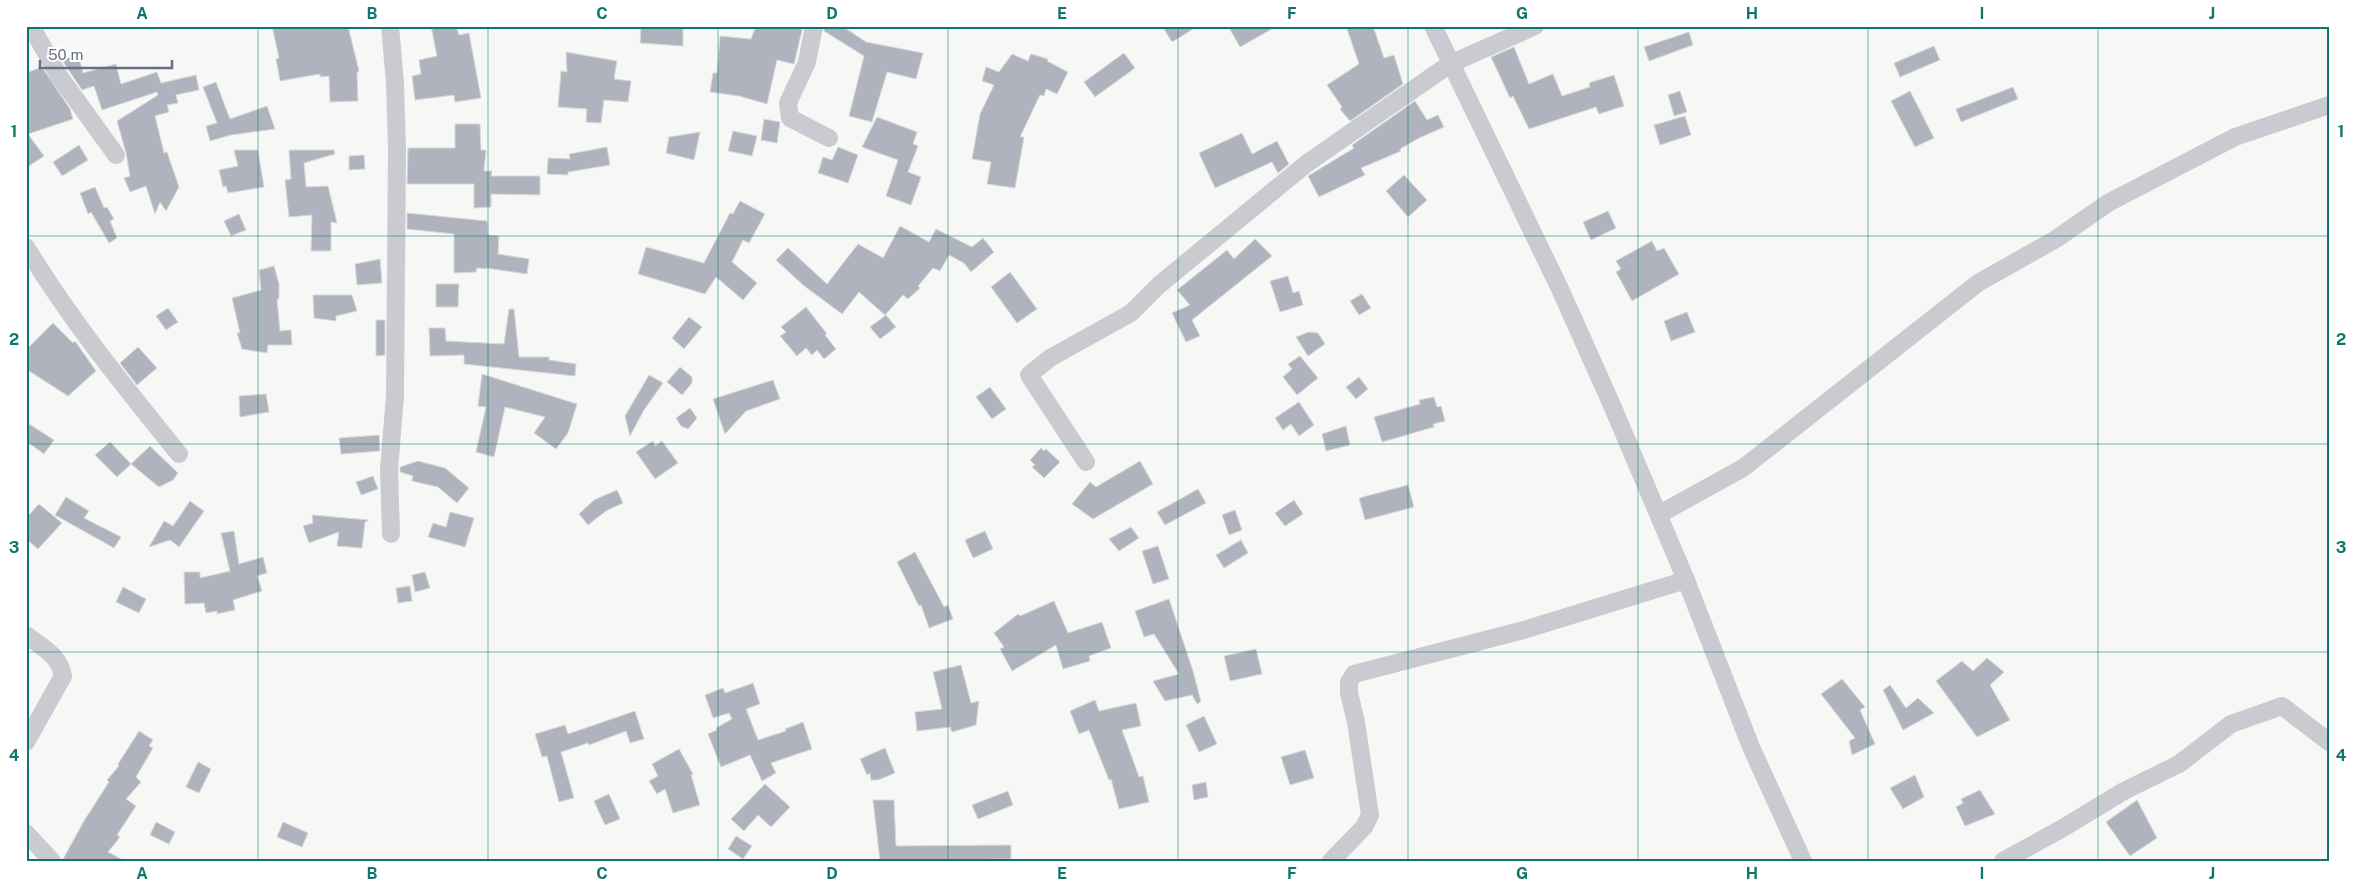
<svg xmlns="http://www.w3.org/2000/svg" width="2355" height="887" font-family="'Public Sans',sans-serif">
	<rect width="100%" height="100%" fill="#f7f8f5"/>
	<g fill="#afb3bd" stroke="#d8d9d7">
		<polygon points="272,26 348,26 359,71 357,72 358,101 330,102 329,76 320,77 320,74 280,81 276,59 279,58"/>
		<polygon points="431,26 456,26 459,35 469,33 481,98 455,102 454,95 415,100 412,76 421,74 419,60 437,56"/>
		<polygon points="641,26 683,26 683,46 640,43"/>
		<polygon points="756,26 803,26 794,64 777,60 767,104 739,96 710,92 713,73 717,73 720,36 751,39"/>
		<polygon points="824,26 842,26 866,42 923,53 916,79 887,72 872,122 849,116 864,56 824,31"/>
		<polygon points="1162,26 1198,26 1172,42"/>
		<polygon points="1228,26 1277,26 1240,47"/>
		<polygon points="1346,26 1373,26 1384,58 1394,55 1403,84 1350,121 1340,109 1342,107 1327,85 1359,64"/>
		<polygon points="1689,32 1693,45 1649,61 1644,47"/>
		<polygon points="1934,46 1940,60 1900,77 1894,63"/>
		<polygon points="1514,47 1529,84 1553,74 1562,96 1590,87 1589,83 1614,75 1624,106 1599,114 1596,107 1529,129 1513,96 1510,98 1491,57"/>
		<polygon points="566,52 617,61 614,79 631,81 628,102 604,100 601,123 586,122 587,109 558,107 561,71 567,72"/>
		<polygon points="1124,53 1135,68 1095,97 1084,82"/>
		<polygon points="78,54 83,73 116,64 121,84 157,72 161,83 196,75 199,90 176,95 178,103 167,105 169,112 155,116 164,153 167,152 179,187 166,211 160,202 155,214 146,186 130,192 124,178 130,176 126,153 117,121 158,95 157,92 102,110 94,86 82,90 62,60"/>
		<polygon points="1012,54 1028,61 1031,54 1048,59 1047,61 1068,72 1057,94 1046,89 1044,96 1040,95 1020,137 1024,137 1015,188 987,184 991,162 972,159 980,114 994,85 982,81 986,67 999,72"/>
		<polygon points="42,67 70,109 73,119 28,134 44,156 26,168 26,73"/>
		<polygon points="216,82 230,119 267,106 275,129 231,135 210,141 206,126 217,123 203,87"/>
		<polygon points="2013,87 2018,99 1961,122 1956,109"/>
		<polygon points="1680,91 1687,112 1674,116 1668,95"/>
		<polygon points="1910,91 1934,138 1915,147 1891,101"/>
		<polygon points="1415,101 1427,120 1438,115 1444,127 1419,138 1400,149 1401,151 1361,168 1365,175 1319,197 1308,176 1354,148 1352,145"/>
		<polygon points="1685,116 1691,135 1660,145 1654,125"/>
		<polygon points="877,117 917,132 913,144 918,146 908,172 921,177 911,205 886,196 898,160 862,147"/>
		<polygon points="764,119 780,122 777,143 761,140"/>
		<polygon points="455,124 480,124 481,150 486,150 484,171 492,171 491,176 540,176 540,195 491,194 491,207 474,208 474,184 407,184 408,148 455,148"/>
		<polygon points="733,131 757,136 752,156 728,151"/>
		<polygon points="700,132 694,160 666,153 669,137"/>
		<polygon points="1242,133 1252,154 1277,141 1289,164 1278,173 1272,162 1215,188 1199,153"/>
		<polygon points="79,145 88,160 62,176 53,162"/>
		<polygon points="607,147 610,165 568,172 568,175 547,174 548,158 570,159 569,154"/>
		<polygon points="838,147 858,155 848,183 818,173 823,157 832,160"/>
		<polygon points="234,150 258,150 264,187 228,193 226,186 223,187 219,170 238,166"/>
		<polygon points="289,150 334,150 335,154 304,163 306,187 328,186 337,223 331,222 331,251 311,251 312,215 289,217 285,180 291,179"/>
		<polygon points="364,155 365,169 349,170 349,156"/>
		<polygon points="1404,175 1427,200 1408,217 1386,191"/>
		<polygon points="95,187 104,208 107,207 114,219 110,221 117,238 109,243 91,212 88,214 80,193"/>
		<polygon points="740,201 765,214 749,243 743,240 732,262 757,283 743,300 716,277 705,294 638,274 646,247 704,263 730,213 733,214"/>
		<polygon points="1608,211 1616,228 1591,240 1583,222"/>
		<polygon points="407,213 487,221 488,235 499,236 498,254 529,259 527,274 486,268 486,269 477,268 476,272 454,273 454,234 407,229"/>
		<polygon points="239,214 246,230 231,236 224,221"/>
		<polygon points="900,226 929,242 936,229 972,247 983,238 994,252 971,272 964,263 949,255 940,271 933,268 918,286 920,288 908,299 903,295 885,315 859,292 842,314 803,285 776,260 788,248 827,284 858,244 883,258"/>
		<polygon points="1255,239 1272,256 1192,320 1200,336 1186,342 1172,313 1190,305 1177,290 1227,250 1234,259"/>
		<polygon points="1652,241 1657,251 1664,248 1679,274 1632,301 1616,272 1621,269 1616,261"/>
		<polygon points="380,259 382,283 357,285 355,264"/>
		<polygon points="274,266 279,284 279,299 277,299 280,331 291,330 292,345 268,345 267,353 242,349 237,333 240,333 232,298 261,290 259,270"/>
		<polygon points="1010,272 1037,309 1017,323 991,287"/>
		<polygon points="1288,276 1293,293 1299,291 1303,305 1280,312 1270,281"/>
		<polygon points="436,284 459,284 458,307 436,307"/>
		<polygon points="1362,294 1371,308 1359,315 1350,301"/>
		<polygon points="313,295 352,295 357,311 336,316 336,321 314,318"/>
		<polygon points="806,307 827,334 825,335 836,349 824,359 817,350 812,355 806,348 797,356 780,336 786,332 781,327"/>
		<polygon points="168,308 178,322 166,330 156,316"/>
		<polygon points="509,309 514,309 519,357 549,357 549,360 576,364 575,376 464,364 464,355 430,356 429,328 445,328 446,341 504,344"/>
		<polygon points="1687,312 1695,332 1671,341 1664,321"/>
		<polygon points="886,315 896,327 880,339 870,327"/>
		<polygon points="689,317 702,327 684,349 672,338"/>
		<polygon points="376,320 385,320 385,355 376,356"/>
		<polygon points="53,323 73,343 75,341 96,371 68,396 26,369 26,350"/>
		<polygon points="1309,332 1318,333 1325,344 1308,356 1296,337"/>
		<polygon points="138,347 157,368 137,385 120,363"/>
		<polygon points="1300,356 1318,378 1297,395 1283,377 1292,369 1288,364"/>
		<polygon points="680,367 692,377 692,383 682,395 667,382"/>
		<polygon points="482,374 577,404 568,433 556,449 534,433 545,417 505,407 494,457 476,452 486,407 478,406"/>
		<polygon points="649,375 663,383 644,410 630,436 625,416"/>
		<polygon points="1359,377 1368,389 1356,399 1346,387"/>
		<polygon points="773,380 780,399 746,411 725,434 713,399"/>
		<polygon points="990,387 1006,409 992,419 976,397"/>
		<polygon points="266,394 269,412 240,417 239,396"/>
		<polygon points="1434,397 1437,407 1441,406 1445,421 1433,424 1434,427 1382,442 1374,417 1420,404 1419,400"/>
		<polygon points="1299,402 1314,425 1299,436 1291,424 1283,430 1275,418"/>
		<polygon points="690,408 697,418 688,429 681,426 676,418"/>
		<polygon points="26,422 54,440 44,454 26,441"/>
		<polygon points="1346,426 1350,445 1326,451 1322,434"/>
		<polygon points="379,435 380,451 341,454 339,438"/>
		<polygon points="653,441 655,446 662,441 678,463 655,479 636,452"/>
		<polygon points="110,442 131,464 117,477 95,455"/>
		<polygon points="150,446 178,473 173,480 159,487 131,464"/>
		<polygon points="1041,448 1044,451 1046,449 1060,462 1044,478 1032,467 1035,465 1030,460"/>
		<polygon points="418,461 445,468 469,488 457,503 438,487 412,481 413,476 400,472 400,467"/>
		<polygon points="1140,461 1153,484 1093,519 1072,504 1090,482 1096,487"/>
		<polygon points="373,476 378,489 361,495 356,482"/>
		<polygon points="1408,485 1414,507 1365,520 1359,498"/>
		<polygon points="1198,489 1206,503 1165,525 1157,512"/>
		<polygon points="617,490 623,503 606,511 588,525 579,514 594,500"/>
		<polygon points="66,497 89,511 84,518 121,537 114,548 55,515"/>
		<polygon points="1294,500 1303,514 1285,526 1275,513"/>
		<polygon points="190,501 204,511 179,547 170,540 149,547 164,521 173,526"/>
		<polygon points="39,504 62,523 38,549 26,539 26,518"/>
		<polygon points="1235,510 1242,530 1229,535 1222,515"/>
		<polygon points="450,512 474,518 465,547 428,537 433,523 446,527"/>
		<polygon points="312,515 369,520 365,522 362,548 337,546 339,532 309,543 303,526 313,523"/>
		<polygon points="1131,527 1139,538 1119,551 1109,539"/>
		<polygon points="234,531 239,564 263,557 267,573 257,576 262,591 233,600 235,610 217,614 217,611 206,613 204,603 185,604 184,572 200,572 200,578 230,571 221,533"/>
		<polygon points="985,531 993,549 973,558 965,540"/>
		<polygon points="1241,540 1248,553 1224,568 1216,555"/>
		<polygon points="1158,546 1169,579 1153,584 1142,551"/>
		<polygon points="915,552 944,607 948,605 953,619 929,628 921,605 919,606 897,562"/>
		<polygon points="425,572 430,588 415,592 412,575"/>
		<polygon points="410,586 412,601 398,603 396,588"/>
		<polygon points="123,587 146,599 139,613 116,602"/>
		<polygon points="1169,599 1193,671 1201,702 1197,704 1192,695 1165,701 1153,681 1179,674 1154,634 1144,637 1135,611"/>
		<polygon points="1054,601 1068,633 1102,622 1111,648 1089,656 1090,661 1063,669 1056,645 1012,671 1000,649 1004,647 994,633 1018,614 1020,616"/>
		<polygon points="1256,649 1262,674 1230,681 1224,656"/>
		<polygon points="1987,658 2004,672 1990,685 2010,720 1977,737 1936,681 1962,661 1973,671"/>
		<polygon points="961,665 971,703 979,701 976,725 952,732 950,727 917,731 915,712 942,709 933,672"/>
		<polygon points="1842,679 1865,707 1860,710 1875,744 1852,755 1849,741 1855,738 1821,694"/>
		<polygon points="753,683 760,704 746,709 758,740 786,731 785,729 803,722 812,749 771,763 776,773 762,781 750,755 721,767 708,734 717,730 716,728 732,719 729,713 713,718 705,695 723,688 725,693"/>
		<polygon points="1890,685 1906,708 1918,698 1934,713 1903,730 1883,690"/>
		<polygon points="1095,700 1099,711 1136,703 1141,726 1122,730 1139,777 1143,776 1149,802 1119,809 1111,779 1109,780 1089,730 1079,734 1070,711"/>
		<polygon points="635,711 644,739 630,743 626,731 589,745 588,743 561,752 574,798 559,802 547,756 542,757 535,734 565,725 568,734"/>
		<polygon points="1204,716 1217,744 1199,752 1186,725"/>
		<polygon points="139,731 153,740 149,746 153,748 136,777 141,782 126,799 136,806 117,835 120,837 108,852 125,861 62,861 84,821 109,782 107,780 119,766 118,764"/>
		<polygon points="885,748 895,773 878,780 871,780 870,773 867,775 860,759"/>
		<polygon points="679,749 693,774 691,775 700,805 673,813 665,789 657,794 649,781 658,776 652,764"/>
		<polygon points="1305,750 1314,778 1290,785 1281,757"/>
		<polygon points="198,762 211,769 199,793 186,787"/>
		<polygon points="1915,775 1924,797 1903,809 1890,788"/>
		<polygon points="1206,782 1208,797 1194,800 1192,785"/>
		<polygon points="765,784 790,807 771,827 758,815 744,831 731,819"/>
		<polygon points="1980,790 1995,814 1965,826 1956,807 1963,803 1961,799"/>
		<polygon points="1008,791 1013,805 978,819 972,805"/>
		<polygon points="609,794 620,819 605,825 594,801"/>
		<polygon points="873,800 894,800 896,846 1011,845 1011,859 880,861"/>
		<polygon points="2137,800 2157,838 2130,856 2106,822"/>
		<polygon points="156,822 175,832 169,844 150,835"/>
		<polygon points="283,822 308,833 302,847 277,837"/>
		<polygon points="736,836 752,846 743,859 728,849"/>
	</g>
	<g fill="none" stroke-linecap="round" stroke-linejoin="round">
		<g stroke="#cacbd0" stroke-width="18">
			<polyline points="31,26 59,76 116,155"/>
			<polyline points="390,26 395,83 397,149 395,395 389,470 391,534"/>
			<polyline points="814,26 807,62 788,103 790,118 829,138"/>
			<polyline points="1433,26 1560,289 1611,403 1686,580 1751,747 1803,861"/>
			<path d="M 26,247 C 71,321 125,387 179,454"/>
			<polyline points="1086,462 1029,375 1050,358 1131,313 1159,285 1306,164 1450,64 1535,26"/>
			<polyline points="1667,510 1743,468 1978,283 2056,239 2108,203 2235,137 2329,105"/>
			<path d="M 26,635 C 42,647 60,656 63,676 L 26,742"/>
			<polyline points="26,833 52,861"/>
			<polyline points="1331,861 1364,827 1370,815 1356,722 1349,693 1349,682 1354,674 1524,630 1686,580"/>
			<polyline points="2003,861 2063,828 2124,791 2179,764 2231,724 2282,706 2329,742"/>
		</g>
	</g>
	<path fill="none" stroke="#0f766e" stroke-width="1" stroke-opacity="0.55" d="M 258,26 L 258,861M 488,26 L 488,861M 718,26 L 718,861M 948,26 L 948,861M 1178,26 L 1178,861M 1408,26 L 1408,861M 1638,26 L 1638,861M 1868,26 L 1868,861M 2098,26 L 2098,861M 26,236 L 2329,236M 26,444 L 2329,444M 26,652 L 2329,652"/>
	<rect width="2355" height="887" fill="none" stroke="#ffffff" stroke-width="55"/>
	<path d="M40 60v8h132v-8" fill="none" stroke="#666e86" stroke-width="2.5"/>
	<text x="48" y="60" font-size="15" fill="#666e86" stroke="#ffffff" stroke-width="4" paint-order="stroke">50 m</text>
	<rect x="28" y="28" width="2300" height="832" fill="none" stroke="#0f766e" stroke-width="2"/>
	<g font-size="16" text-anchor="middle" font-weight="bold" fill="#0f766e">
		<text x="142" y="19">A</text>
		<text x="372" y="19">B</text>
		<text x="602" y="19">C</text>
		<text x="832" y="19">D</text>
		<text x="1062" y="19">E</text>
		<text x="1292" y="19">F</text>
		<text x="1522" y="19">G</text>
		<text x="1752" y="19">H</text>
		<text x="1982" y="19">I</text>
		<text x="2212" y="19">J</text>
		<text x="14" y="137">1</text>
		<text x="2341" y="137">1</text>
		<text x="14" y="345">2</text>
		<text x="2341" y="345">2</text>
		<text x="14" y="553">3</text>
		<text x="2341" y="553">3</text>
		<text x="14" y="761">4</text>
		<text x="2341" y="761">4</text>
		<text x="142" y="879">A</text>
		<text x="372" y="879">B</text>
		<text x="602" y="879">C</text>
		<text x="832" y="879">D</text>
		<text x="1062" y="879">E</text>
		<text x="1292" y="879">F</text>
		<text x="1522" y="879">G</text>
		<text x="1752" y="879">H</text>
		<text x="1982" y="879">I</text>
		<text x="2212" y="879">J</text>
	</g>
</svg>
